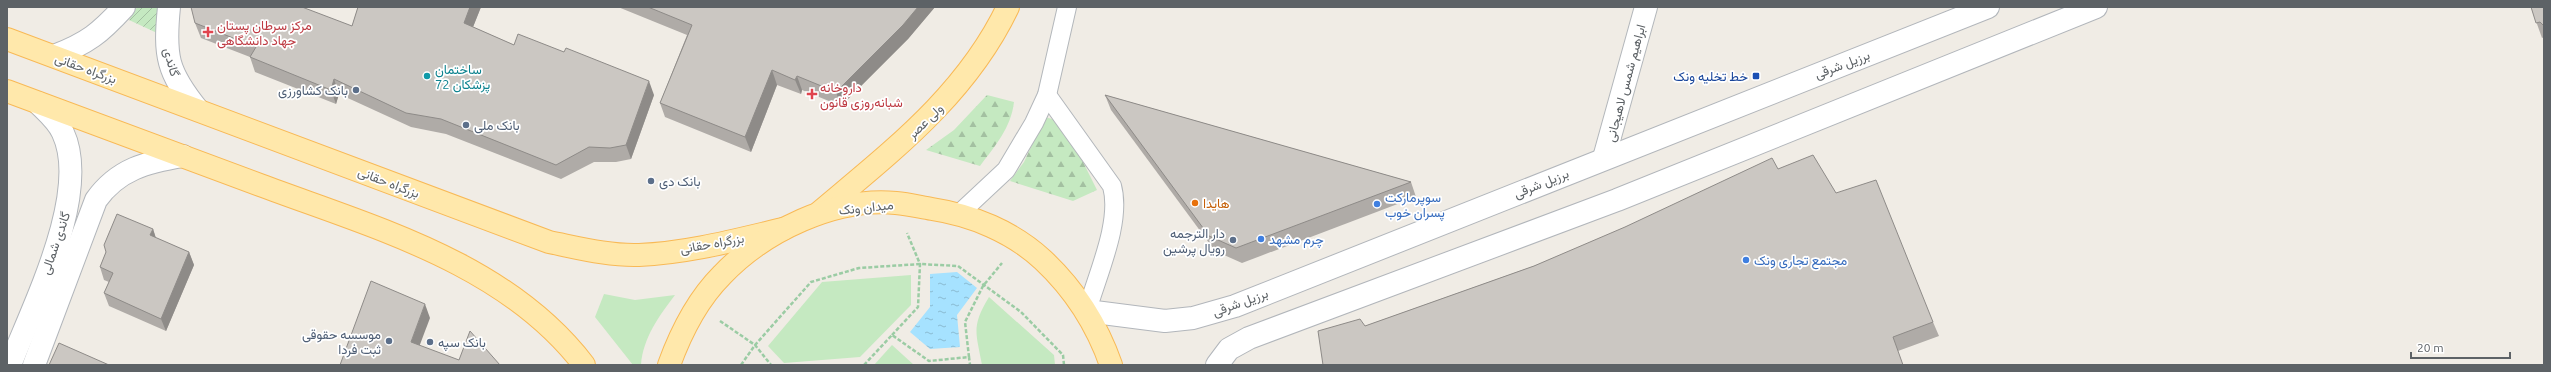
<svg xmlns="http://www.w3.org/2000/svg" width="2551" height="372" font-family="Ubuntu,Vazirmatn,sans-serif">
	<defs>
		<pattern id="forest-firs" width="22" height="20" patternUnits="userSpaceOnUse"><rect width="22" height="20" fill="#c5e9c1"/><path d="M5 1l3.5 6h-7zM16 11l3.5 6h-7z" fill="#a3c0a1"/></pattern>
		<pattern id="garden-furrows" width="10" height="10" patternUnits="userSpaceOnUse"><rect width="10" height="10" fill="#c5e9c1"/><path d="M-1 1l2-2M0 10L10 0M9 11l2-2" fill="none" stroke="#a3c0a1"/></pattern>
		<pattern id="water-ripples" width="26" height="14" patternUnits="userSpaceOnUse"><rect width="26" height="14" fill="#a6e2ff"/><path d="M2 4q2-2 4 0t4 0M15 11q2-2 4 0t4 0" fill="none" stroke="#8abbd2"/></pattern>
	</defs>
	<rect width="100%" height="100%" fill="#f0ece5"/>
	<g fill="#c5e9c1">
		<polygon points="911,275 911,305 860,357 784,363 768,346 822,282"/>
		<path d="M 604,294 L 635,300 L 675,295 C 659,316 643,338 641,365 L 633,365 L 595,317 Z"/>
		<path d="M 989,297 L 1054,355 L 1055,365 L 982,365 C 976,332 971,327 989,297 Z"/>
		<polygon points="892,345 914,365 874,365"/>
	</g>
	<g fill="url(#forest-firs)">
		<path d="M 987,95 L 1014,102 C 1011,128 995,146 980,166 L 926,150 L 954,130 Z"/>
		<polygon points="1045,117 1063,122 1097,190 1073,201 1010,181 1024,162"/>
	</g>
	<polygon fill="url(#garden-furrows)" points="137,7 163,7 157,33 129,20"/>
	<polygon fill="url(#water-ripples)" points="957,272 977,288 957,315 960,347 930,349 910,332 930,307 930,274"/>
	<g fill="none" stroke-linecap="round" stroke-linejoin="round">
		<defs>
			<g id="lane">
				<path d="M 1047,95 L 1112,186 C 1122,222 1097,275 1087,311"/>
				<polyline points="960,213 1006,170 1034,123 1047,95 1067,7"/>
			</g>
			<polyline id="street" points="1604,158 1646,7"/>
			<g id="secondary">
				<path d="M 169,7 C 164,56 167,72 198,110"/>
				<path d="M 54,56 C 88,43 100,33 124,7"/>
				<polyline points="1087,311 1165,321 1193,318 1235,306 1988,7"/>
				<path d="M 10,365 C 33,306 91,193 63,133 C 58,121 47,112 38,103"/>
				<path d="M 34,365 L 96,200 C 118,169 147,162 183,156"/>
				<polyline points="1217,365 1229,349 1249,338 1617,200 2096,7"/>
			</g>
			<g id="primary">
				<path d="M 7,39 L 549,242 C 579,248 609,256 639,255 C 688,253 736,240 783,229"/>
				<path d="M 7,91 C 92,122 176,154 260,185 C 375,228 506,263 584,365"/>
				<path d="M 820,212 C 892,151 966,95 1008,7"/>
				<path d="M 669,365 C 681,332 697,300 722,275 C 764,231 835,197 896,203 C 908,204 920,207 932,209 C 972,215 1013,232 1043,260 C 1074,289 1097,325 1111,365"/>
			</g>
		</defs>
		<use href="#lane" stroke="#b3b7bb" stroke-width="20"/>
		<use href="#street" stroke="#b3b7bb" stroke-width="24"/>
		<use href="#secondary" stroke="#b2b6bb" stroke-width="24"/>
		<use href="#primary" stroke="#f8b956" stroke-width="24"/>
		<g stroke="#9bcca4" stroke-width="2.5" stroke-dasharray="4 2" stroke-linecap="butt">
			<polyline points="720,321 755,345 771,365"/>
			<polyline points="892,335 918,307 920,264 907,233"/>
			<polyline points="969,357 965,322 983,286 1002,263"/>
			<polyline points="741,365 755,345 811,282 859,268 920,264 958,266 1021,312 1063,355 1064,365"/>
			<polyline points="864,365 892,335 929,361 969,357 970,365"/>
		</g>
		<use href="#lane" stroke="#fff" stroke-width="18"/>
		<use href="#street" stroke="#fff" stroke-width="22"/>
		<use href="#secondary" stroke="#fff" stroke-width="22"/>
		<use href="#primary" stroke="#ffe8ab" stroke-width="22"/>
	</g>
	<g fill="#afaba7">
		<polygon points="358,7 481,7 473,27 514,45 654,95 631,159 616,162 594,162 561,179 446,134 411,127 339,94 336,104 255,72 250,57 201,38 195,23 352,26"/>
		<polygon points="618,7 935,7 908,39 841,106 802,90 801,94 777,85 751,152 665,117 660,103 687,35"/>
		<polygon points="2531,7 2544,7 2544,37 2542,38"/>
		<polygon points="1105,95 1411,182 1416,197 1242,263 1215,251 1111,110"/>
		<polygon points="1778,169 1836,193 1933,322 1939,336 1898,351 1365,326 1534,266"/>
		<polygon points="153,229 156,238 189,252 194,265 166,331 109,306 104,293 109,282 104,280 100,267 106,252"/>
	</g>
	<g fill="#8e8b88">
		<polygon points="470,7 481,7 469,37 464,23"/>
		<polygon points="918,7 935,7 908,39 841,106 836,92"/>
		<polygon points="772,70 777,85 751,152 745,137"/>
		<polygon points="797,76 802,90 801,94 795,80"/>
		<polygon points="334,79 339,94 336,104 331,90"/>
		<polygon points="649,81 654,95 631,159 626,145"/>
		<polygon points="153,229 157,242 150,235"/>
		<polygon points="189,252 194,265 166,331 161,319"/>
		<polygon points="425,304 430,318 416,355 411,342"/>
	</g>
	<g fill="#cbc7c2" stroke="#8e8b88">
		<polygon points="191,7 302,7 352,26 358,7 470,7 464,23 514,45 518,34 564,52 566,48 649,81 626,145 610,148 589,147 556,165 441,119 406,113 334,79 331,90 250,57 256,47 195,23"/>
		<polygon points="648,7 918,7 903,25 836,92 797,76 795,80 772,70 745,137 660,103 692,25"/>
		<polygon points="2531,7 2544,7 2544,26 2540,22 2536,23"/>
		<polygon points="1105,95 1411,182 1236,248 1209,236"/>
		<polygon points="1813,155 1836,193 1876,180 1933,322 1893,337 1903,365 1323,365 1318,331 1360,319 1365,326 1534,266 1625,227 1772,158 1778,169"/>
		<polygon points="117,214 153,229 150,235 189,252 161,319 104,293 113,273 100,267 106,252 104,245"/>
		<polygon points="371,281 425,304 411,342 459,360 470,331 500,365 340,365"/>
		<polygon points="59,343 109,365 49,365"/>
	</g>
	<g fill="#e0444e" stroke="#fff" stroke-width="1.5">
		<path d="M206 26h4v4h4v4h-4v4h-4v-4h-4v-4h4z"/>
		<path d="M810 88h4v4h4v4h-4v4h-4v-4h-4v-4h4z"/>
	</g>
	<circle fill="#0f9aa8" stroke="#fff" stroke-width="1.5" cx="427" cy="76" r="4"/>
	<rect fill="#1a4fb4" stroke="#fff" stroke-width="1.5" x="1752" y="72" width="8" height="8" rx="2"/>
	<g fill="#5c6f8a" stroke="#fff" stroke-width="1.5">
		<circle cx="356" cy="90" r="4"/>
		<circle cx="466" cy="125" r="4"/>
		<circle cx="651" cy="181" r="4"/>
		<circle cx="1233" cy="240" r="4"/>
		<circle cx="389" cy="341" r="4"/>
		<circle cx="430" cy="342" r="4"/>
	</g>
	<circle fill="#e8710a" stroke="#fff" stroke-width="1.5" cx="1195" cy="203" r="4"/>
	<g fill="#3f7fe0" stroke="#fff" stroke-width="1.5">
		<circle cx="1377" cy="204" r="4"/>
		<circle cx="1261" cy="239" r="4"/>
		<circle cx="1746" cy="260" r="4"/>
	</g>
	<g text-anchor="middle" stroke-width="3.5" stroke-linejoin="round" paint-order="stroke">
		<g font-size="13" fill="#be3a42" stroke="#fff" text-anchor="start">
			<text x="217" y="30">مرکز سرطان پستان<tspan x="217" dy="15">جهاد دانشگاهی</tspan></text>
			<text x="820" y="92">داروخانه<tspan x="820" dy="15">شبانه‌روزی قانون</tspan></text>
		</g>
		<g font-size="13" fill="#5d6266" stroke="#fff">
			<text transform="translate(172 62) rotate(75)" y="5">گاندی</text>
			<text transform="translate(1842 64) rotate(-21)" y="5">برزیل شرقی</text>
			<text transform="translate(86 68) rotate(20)" y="5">بزرگراه حقانی</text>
			<text transform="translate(1625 83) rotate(-75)" y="5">ابراهیم شمس لاهیجانی</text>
			<text transform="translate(925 121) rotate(-44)" y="5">ولی عصر</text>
			<text transform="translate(389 182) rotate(21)" y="5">بزرگراه حقانی</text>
			<text transform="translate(1541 183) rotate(-22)" y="5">برزیل شرقی</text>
			<text transform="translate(866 207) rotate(-6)" y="5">میدان ونک</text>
			<text transform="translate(55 243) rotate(-71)" y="5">گاندی شمالی</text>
			<text transform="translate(712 243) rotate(-10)" y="5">بزرگراه حقانی</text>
			<text transform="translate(1240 302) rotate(-20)" y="5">برزیل شرقی</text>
		</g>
		<g font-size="13" fill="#0d838f" stroke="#fff" text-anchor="start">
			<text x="435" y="74">ساختمان<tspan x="435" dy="15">پزشکان 72</tspan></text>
		</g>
		<g font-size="13" fill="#164399" stroke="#fff" text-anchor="end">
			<text x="1748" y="81">خط تخلیه ونک</text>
		</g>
		<g font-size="13" fill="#4e5e75" stroke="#fff" text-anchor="end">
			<text x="348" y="95">بانک کشاورزی</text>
			<text x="474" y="130" text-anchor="start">بانک ملی</text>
			<text x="659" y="186" text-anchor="start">بانک دی</text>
			<text x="1225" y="238">دار الترجمه<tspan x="1225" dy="15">رویال پرشین</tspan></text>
			<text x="381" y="339">موسسه حقوقی<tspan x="381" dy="15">ثبت فردا</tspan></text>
			<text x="438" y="347" text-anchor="start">بانک سپه</text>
		</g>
		<g font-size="13" fill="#366cbe" stroke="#fff" text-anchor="start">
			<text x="1385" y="202">سوپرمارکت<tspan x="1385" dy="15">پسران خوب</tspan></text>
			<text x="1269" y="244">چرم مشهد</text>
			<text x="1754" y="265">مجتمع تجاری ونک</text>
		</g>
		<g font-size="13" fill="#c56008" stroke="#fff" text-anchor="start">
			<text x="1203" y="208">هایدا</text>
		</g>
	</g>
	<rect width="2551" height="372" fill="none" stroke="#5d6266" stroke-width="16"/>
	<path d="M2411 352v6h99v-6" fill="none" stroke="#5d6266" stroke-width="2"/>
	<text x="2417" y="352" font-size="12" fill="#5d6266" stroke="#ffffff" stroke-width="3" paint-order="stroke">20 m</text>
</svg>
